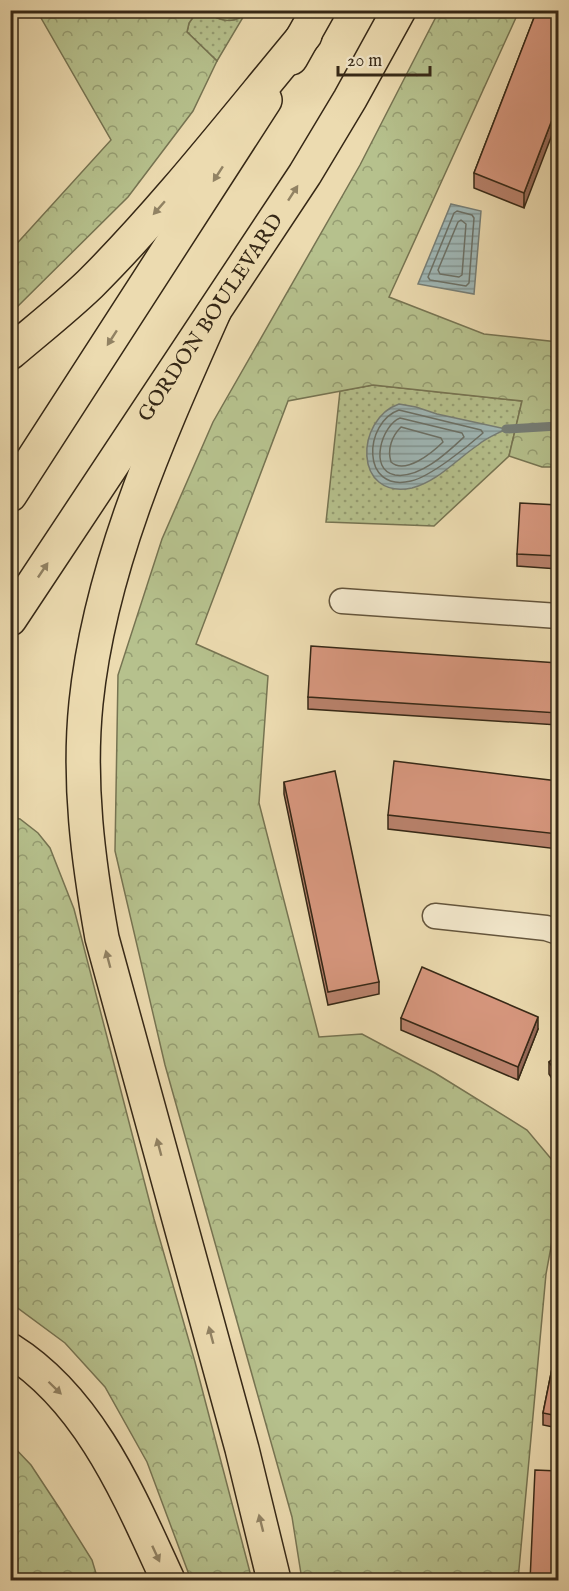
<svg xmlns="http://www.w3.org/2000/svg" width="569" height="1591" font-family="'IM FELL English',serif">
	<defs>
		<pattern id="grass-dots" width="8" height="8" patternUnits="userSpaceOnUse" patternTransform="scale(1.5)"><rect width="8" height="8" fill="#b6c18d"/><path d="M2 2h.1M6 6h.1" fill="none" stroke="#959d72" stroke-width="1.8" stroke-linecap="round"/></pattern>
		<pattern id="forest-crowns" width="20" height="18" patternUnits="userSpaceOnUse" patternTransform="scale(1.5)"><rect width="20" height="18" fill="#b6c18d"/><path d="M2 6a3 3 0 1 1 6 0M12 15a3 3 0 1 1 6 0" fill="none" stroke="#959d72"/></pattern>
		<pattern id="water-rules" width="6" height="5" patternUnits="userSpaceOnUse" patternTransform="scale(1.5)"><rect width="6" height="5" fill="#9fb8b8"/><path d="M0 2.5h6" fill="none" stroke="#829695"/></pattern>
	</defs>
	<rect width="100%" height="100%" fill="#ecdbb0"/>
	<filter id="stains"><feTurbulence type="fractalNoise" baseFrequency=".00333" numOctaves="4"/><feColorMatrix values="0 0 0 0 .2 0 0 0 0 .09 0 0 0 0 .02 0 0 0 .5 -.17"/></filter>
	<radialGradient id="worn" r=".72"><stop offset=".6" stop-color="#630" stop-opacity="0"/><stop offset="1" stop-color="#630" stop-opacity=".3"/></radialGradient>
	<g fill="url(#grass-dots)" stroke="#767452" stroke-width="1.5">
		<path d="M 206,11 C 221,23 227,22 245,14 L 217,61 L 187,32 L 189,23 L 196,13 Z"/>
		<polygon points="373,385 522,401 509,456 434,526 326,522 340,391"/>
	</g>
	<g fill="url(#forest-crowns)" stroke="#767452" stroke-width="1.5">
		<path d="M 37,11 L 247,11 C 236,26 218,21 206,11 L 196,13 L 189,23 L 187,32 L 217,61 L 193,111 L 128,197 L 11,313 L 11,250 L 111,140 Z"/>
		<polygon points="439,11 519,11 389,297 484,334 558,342 558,467 542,467 509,456 522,401 373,385 288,401 196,644 268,676 259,803 319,1037 362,1034 435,1073 527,1130 558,1167 558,1209 546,1274 518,1580 302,1580 292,1517 165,1065 115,851 118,675 162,539 213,422 360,165"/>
		<polygon points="11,817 20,819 38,833 50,848 74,909 154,1219 195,1362 252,1580 191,1580 147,1462 105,1387 65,1343 11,1303"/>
		<polygon points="11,1444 31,1465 60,1509 92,1560 98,1580 11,1580"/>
	</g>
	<g fill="url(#water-rules)" stroke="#757e77" stroke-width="1.5">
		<polygon points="451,204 481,211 474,294 418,284"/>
		<path d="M 399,404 L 416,407 L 437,414 L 506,429 C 497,434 486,438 478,445 C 457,459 437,482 412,488 C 353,500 355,419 399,404 Z"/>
	</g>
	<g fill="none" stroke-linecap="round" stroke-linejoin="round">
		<g stroke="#6a7067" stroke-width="1.5">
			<polygon points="457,211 472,215 474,218 469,283 466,286 430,280 428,277 454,213"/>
			<polygon points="461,220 466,224 462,275 459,277 440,274 438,270 458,222"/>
			<path d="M 399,410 L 481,430 L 483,433 C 467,447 430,477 411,481 C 360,493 364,422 399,410 Z"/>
			<path d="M 400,418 L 462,433 L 464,437 C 448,452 420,479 395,475 C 368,470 382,425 400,418 Z"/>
			<path d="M 401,427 L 441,438 L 443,442 C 432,453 405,475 391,462 C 387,449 392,436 401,427 Z"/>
		</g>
		<polyline stroke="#757e77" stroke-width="9" points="506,429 558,426"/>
		<defs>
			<g id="minor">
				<polyline points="342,601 558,616"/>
				<polyline points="435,916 546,928 558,932"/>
			</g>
			<g id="primary">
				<polyline points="291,58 318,10"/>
				<polyline points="10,495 265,100"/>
				<path id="s1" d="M 10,619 L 305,174 L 350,99 L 399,10"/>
			</g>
			<g id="motorway">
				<path d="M 214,312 C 159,436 100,566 86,703 C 78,782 88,860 102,938 L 242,1449 L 274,1580"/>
				<path d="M 10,353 C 37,330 65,308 90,284 C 167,207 235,119 305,35"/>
				<path d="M 10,1350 C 91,1401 130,1498 168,1580"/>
			</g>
		</defs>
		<use href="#minor" stroke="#64553c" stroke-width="27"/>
		<use href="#primary" stroke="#362816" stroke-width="36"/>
		<use href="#motorway" stroke="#362816" stroke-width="36"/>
		<use href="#minor" stroke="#f3e8cc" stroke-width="24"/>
		<use href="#primary" stroke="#ecdbb0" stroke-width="33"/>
		<use href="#motorway" stroke="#ecdbb0" stroke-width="33"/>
	</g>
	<g fill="#b9826c" stroke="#362816" stroke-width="1.5">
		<polygon points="537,10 524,208 474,188 474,173"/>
		<polygon points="558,505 558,569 517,566 517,554"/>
		<polygon points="558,663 558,725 308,709 308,697"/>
		<polygon points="558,781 558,849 388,829 388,815"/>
		<polygon points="284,782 379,982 379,994 328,1005 284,794"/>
		<polygon points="401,1018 538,1029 518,1080 401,1030"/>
		<polygon points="558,1055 558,1088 549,1074 549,1062"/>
		<polygon points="558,1339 558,1428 543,1425 543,1413"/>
	</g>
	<g fill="#966a58" stroke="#362816" stroke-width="1.5">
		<polygon points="558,104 558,119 524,208 524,193"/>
		<polygon points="14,169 14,183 10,187 10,173"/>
		<polygon points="538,1017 538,1029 518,1080 518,1067"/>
	</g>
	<g fill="#d7977e" stroke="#362816" stroke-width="1.5">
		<polygon points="537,10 558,10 558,104 524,193 474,173"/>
		<polygon points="10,165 14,169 10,173"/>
		<polygon points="520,503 558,505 558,556 517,554"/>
		<polygon points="311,646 558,663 558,713 308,697"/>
		<polygon points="394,761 558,781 558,834 388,815"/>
		<polygon points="335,771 379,982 328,992 284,782"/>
		<polygon points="422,967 538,1017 518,1067 401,1018"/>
		<polygon points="558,1055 558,1076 549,1062"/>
		<polygon points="558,1339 558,1416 543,1413"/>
		<polygon points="535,1470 558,1471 558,1581 530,1581"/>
	</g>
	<defs><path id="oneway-solid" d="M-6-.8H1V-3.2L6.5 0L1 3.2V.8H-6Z" transform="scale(1.5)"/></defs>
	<g fill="#918263">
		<use href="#oneway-solid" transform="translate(218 174) rotate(123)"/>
		<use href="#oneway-solid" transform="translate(293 193) rotate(-57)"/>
		<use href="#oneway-solid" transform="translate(159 208) rotate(131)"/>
		<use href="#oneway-solid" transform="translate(112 338) rotate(123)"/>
		<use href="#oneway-solid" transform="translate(43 570) rotate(-56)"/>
		<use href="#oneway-solid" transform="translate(108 959) rotate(-105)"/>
		<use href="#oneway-solid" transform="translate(159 1147) rotate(-105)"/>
		<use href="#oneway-solid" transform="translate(211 1335) rotate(-105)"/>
		<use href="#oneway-solid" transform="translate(55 1388) rotate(44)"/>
		<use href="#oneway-solid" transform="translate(261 1523) rotate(-104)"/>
		<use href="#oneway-solid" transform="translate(156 1554) rotate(65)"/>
	</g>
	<g text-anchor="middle" stroke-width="5" stroke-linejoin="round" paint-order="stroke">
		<g font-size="21" fill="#362816" stroke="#f3e8cc">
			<text dy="7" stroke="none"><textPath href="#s1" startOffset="362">GORDON BOULEVARD</textPath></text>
		</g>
	</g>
	<rect width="569" height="1591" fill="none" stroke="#ecdbb0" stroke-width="36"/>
	<rect x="12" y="12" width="545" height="1567" fill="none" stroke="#362816" stroke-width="3"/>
	<rect x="18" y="18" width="533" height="1555" fill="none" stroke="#362816" stroke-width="1.5"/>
	<path d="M338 66v9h92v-9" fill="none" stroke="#362816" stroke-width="3"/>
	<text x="347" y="66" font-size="18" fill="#362816" stroke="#f3e8cc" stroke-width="4.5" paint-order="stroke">20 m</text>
	<rect width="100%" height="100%" filter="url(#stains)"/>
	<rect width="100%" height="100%" fill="url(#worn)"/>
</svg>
